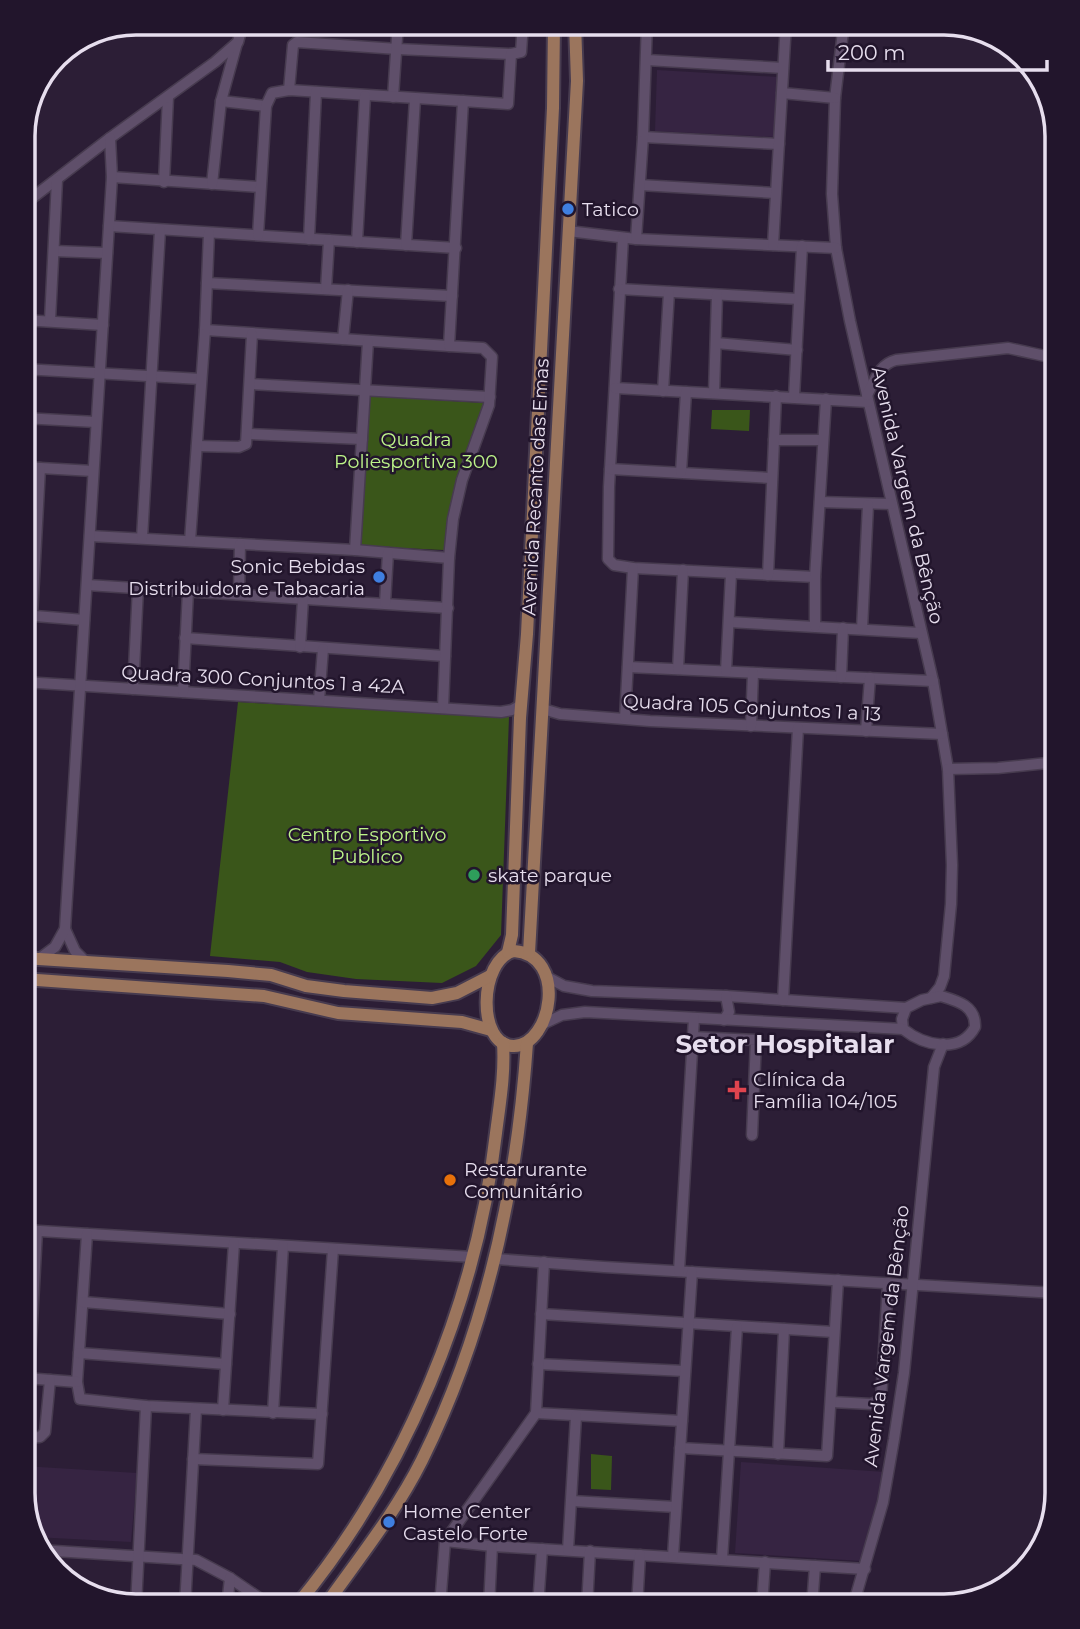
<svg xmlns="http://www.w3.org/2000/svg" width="1080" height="1629" font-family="Montserrat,sans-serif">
	<rect width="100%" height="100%" fill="#2c1e36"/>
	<g fill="#362442">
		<polygon points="657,70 778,77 775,137 655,131"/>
		<polygon points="741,1462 885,1472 862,1561 735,1553"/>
		<polygon points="23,1466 137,1473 131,1542 34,1537 23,1493"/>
	</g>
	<g fill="#3a561a">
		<polygon points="369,396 484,403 452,503 444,550 359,546"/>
		<polygon points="712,410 750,410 749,431 711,429"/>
		<polygon points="238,702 509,717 501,935 476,966 442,983 356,979 307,972 280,962 210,956"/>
		<polygon points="591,1454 612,1456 611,1490 591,1489"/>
	</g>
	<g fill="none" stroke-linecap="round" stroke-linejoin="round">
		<defs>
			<g id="minor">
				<polyline points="844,23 835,98 832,194 836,248 850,321 933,681 948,769 952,865 951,904 944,976 940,987 931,998"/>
				<polyline points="647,60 783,68"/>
				<polyline points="289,90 293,45 297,42 397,49 511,54"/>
				<polyline points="782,93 835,98"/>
				<polyline points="393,97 398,23"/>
				<polyline points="221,101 266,106"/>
				<polyline points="643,137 779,144"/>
				<polyline points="112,177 260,187"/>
				<polyline points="164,182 168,97"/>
				<polyline points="212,184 221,101 237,43"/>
				<polyline points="640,185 775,193"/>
				<polyline points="23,205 110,138 215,62 238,42 243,23"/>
				<polyline points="109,226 456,248"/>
				<polyline points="568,231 636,239 836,248"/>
				<polyline points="258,235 266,106 272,93 289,90 463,101"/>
				<polyline points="623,238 609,487 608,559 614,565 633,568 815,577"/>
				<polyline points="309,239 316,92"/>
				<polyline points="636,239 643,137 647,23"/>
				<polyline points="357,242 365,96"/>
				<polyline points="406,245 415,99"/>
				<polyline points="773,245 786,23"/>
				<polyline points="54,251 107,253"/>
				<polyline points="207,283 452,296"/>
				<polyline points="326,289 329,240"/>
				<polyline points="619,289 799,299"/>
				<polyline points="23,320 103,325"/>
				<polyline points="50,320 57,180"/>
				<polyline points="205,330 449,346"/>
				<polyline points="343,339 348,290"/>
				<polyline points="716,343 797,350"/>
				<polyline points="23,369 201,379"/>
				<polyline points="250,384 490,397"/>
				<polyline points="615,388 868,402"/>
				<polyline points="663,391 669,292"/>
				<polyline points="714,393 717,295"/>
				<path d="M 867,395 C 875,381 879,364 896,360 L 1008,348 L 1045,356 L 1057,353"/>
				<polyline points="794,397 802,246"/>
				<polyline points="23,418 96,422"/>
				<polyline points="248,434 362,439"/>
				<polyline points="774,440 823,440"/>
				<polyline points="197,446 239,447 246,444 252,334"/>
				<polyline points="23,467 93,471"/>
				<polyline points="610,469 771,478"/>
				<polyline points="681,472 686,392"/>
				<polyline points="820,502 891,504"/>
				<polyline points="90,536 355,550 449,558"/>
				<polyline points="142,538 160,230"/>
				<polyline points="190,541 205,330 209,233"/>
				<polyline points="355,550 368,341"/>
				<polyline points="768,575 776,396"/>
				<polyline points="87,585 448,608"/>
				<polyline points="239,594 240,544"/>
				<polyline points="385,603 388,553"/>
				<polyline points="23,615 84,620"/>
				<polyline points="32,616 40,468"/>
				<polyline points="729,622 921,633"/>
				<polyline points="815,626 815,577 826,399"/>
				<polyline points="862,629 868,505"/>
				<polyline points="185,638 445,656"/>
				<polyline points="300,647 303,599"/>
				<polyline points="628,667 933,681"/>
				<polyline points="678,669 683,570"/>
				<polyline points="726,671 731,574"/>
				<polyline points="841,677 843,628"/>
				<polyline points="23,682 501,712 512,710 521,705"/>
				<polyline points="133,689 138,588"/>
				<polyline points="183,692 188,591"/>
				<polyline points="319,700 323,649"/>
				<polyline points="443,708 449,558 453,519 462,480 489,405 492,357 483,348 449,346 463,101 508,104 511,54 521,52 523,23"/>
				<polyline points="543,709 560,714 650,721 942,734"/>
				<polyline points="625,718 633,568"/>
				<polyline points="751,726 753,673"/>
				<polyline points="866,731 870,678"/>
				<polyline points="948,769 998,768 1057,762"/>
				<polyline points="65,929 75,951 86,962"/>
				<polyline points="39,959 55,947 65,929 112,177 110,138"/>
				<polyline points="547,977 564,986 592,991 726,996 906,1008"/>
				<path d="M 941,996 C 958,1001 976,1006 975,1027 C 960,1055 923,1045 903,1029 L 902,1019 L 906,1008 L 922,1000 Z"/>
				<polyline points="783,1000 798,728"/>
				<polyline points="724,1020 729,1012 726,996"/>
				<polyline points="543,1024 562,1015 585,1012 903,1029"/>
				<polyline points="693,1037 756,1040 752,1135"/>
				<polyline points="23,1230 473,1257"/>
				<polyline points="87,1234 77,1382 80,1399 146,1406 322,1414"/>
				<polyline points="496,1259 604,1267 1057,1293"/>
				<polyline points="679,1271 694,1018"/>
				<polyline points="83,1302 230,1314"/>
				<polyline points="541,1314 834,1332"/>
				<polyline points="79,1353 226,1364"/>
				<polyline points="538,1364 685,1371"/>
				<polyline points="25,1378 77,1382"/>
				<polyline points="29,1378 37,1231"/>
				<polyline points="832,1402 871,1404 881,1400 888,1283"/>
				<polyline points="223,1410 234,1243"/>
				<polyline points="273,1413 283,1246"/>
				<polyline points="536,1413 682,1421"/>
				<polyline points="23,1438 40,1437 45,1432 50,1380"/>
				<polyline points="680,1448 827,1456 838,1280"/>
				<polyline points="778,1454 784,1329"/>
				<polyline points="193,1459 318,1464 333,1249"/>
				<polyline points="572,1501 676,1507"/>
				<polyline points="445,1541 492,1546 815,1566"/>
				<polyline points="39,1550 196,1560 230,1578 271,1606"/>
				<polyline points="568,1550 576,1416"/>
				<polyline points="673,1556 692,1272"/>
				<polyline points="722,1559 737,1327"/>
				<polyline points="637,1605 666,1606"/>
				<polyline points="136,1606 146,1406"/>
				<polyline points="185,1606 196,1409"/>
				<polyline points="227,1606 230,1578"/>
				<polyline points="440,1606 445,1541 536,1413 544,1262"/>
				<polyline points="489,1606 492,1546"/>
				<polyline points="538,1606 542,1549"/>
				<polyline points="587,1606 590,1551"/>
				<polyline points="637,1606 640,1555"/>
				<polyline points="762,1606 765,1562"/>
				<polyline points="812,1606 815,1566 865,1569"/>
				<polyline points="853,1606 883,1502 894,1439 904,1373 934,1067 943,1044"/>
			</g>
			<g id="major">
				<path d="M 514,951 C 568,955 552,1045 514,1046 C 476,1046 479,959 514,951 Z"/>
				<polyline points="508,952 512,935 520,718 527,634 553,108 554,23"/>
				<polyline points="529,953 577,81 575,23"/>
				<polyline points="23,958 228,971 271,975 306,986 344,991 432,998 457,993 490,976"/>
				<polyline points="23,979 264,996 338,1013 462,1022 491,1030"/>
				<path d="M 296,1606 C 405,1475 477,1301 496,1133 C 500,1102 505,1073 503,1043"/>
				<path d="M 325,1606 C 359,1558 396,1512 422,1460 C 487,1329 517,1187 527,1043"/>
			</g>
		</defs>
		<use href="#minor" stroke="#473b4f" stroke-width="13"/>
		<use href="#major" stroke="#473b4f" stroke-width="16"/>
		<use href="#minor" stroke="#5f4f6a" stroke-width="10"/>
		<use href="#major" stroke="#9b755d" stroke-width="12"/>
	</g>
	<g fill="#3f7fe0" stroke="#22152c" stroke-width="2.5">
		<circle cx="568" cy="209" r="7"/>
		<circle cx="379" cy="577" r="7"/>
		<circle cx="389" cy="1522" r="7"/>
	</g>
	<circle fill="#2e9e5b" stroke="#22152c" stroke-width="2.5" cx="474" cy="875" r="7"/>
	<path fill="#e0444e" stroke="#22152c" stroke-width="2.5" d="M733.5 1079.5h7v7h7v7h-7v7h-7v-7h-7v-7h7z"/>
	<circle fill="#e8710a" stroke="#22152c" stroke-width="2.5" cx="450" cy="1180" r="7"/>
	<g text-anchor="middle" stroke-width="5" stroke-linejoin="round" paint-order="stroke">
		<g font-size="19" fill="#e7deee" stroke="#22152c" text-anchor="start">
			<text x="582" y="216">Tatico</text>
			<text x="365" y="573" text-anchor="end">Sonic Bebidas<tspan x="365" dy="22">Distribuidora e Tabacaria</tspan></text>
			<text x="488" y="882">skate parque</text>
			<text x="753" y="1086">Clínica da<tspan x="753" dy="22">Família 104/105</tspan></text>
			<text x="464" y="1176">Restarurante<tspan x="464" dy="22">Comunitário</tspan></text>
			<text x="403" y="1518">Home Center<tspan x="403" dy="22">Castelo Forte</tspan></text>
		</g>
		<g font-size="19" fill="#bef58a" stroke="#22152c">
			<text x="416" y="446">Quadra<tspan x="416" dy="22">Poliesportiva 300</tspan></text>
			<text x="367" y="841">Centro Esportivo<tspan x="367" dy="22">Publico</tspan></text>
		</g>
		<g font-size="19" fill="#e7deee" stroke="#22152c">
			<text transform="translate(535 487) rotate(-87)" y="7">Avenida Recanto das Emas</text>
			<text transform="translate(908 495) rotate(77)" y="7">Avenida Vargem da Bênção</text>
			<text transform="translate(263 679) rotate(3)" y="7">Quadra 300 Conjuntos 1 a 42A</text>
			<text transform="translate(752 707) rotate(3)" y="7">Quadra 105 Conjuntos 1 a 13</text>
			<text transform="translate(886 1336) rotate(-83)" y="7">Avenida Vargem da Bênção</text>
		</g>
		<g font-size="26" font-weight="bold" fill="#e7deee" stroke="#22152c">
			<text x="785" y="1053">Setor Hospitalar</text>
		</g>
	</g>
	<path d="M0 0H1080V1629H0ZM136 35H944A101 101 0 0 1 1045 136V1493A101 101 0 0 1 944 1594H136A101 101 0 0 1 35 1493V136A101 101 0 0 1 136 35Z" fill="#22152c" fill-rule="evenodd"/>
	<path fill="none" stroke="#e7deee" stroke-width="3.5" d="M136 35H944A101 101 0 0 1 1045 136V1493A101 101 0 0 1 944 1594H136A101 101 0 0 1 35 1493V136A101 101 0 0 1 136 35Z"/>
	<path d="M828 60v10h219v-10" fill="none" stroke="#e7deee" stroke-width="3.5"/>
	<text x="838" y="60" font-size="21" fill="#e7deee" stroke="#22152c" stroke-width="5" paint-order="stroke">200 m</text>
</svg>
